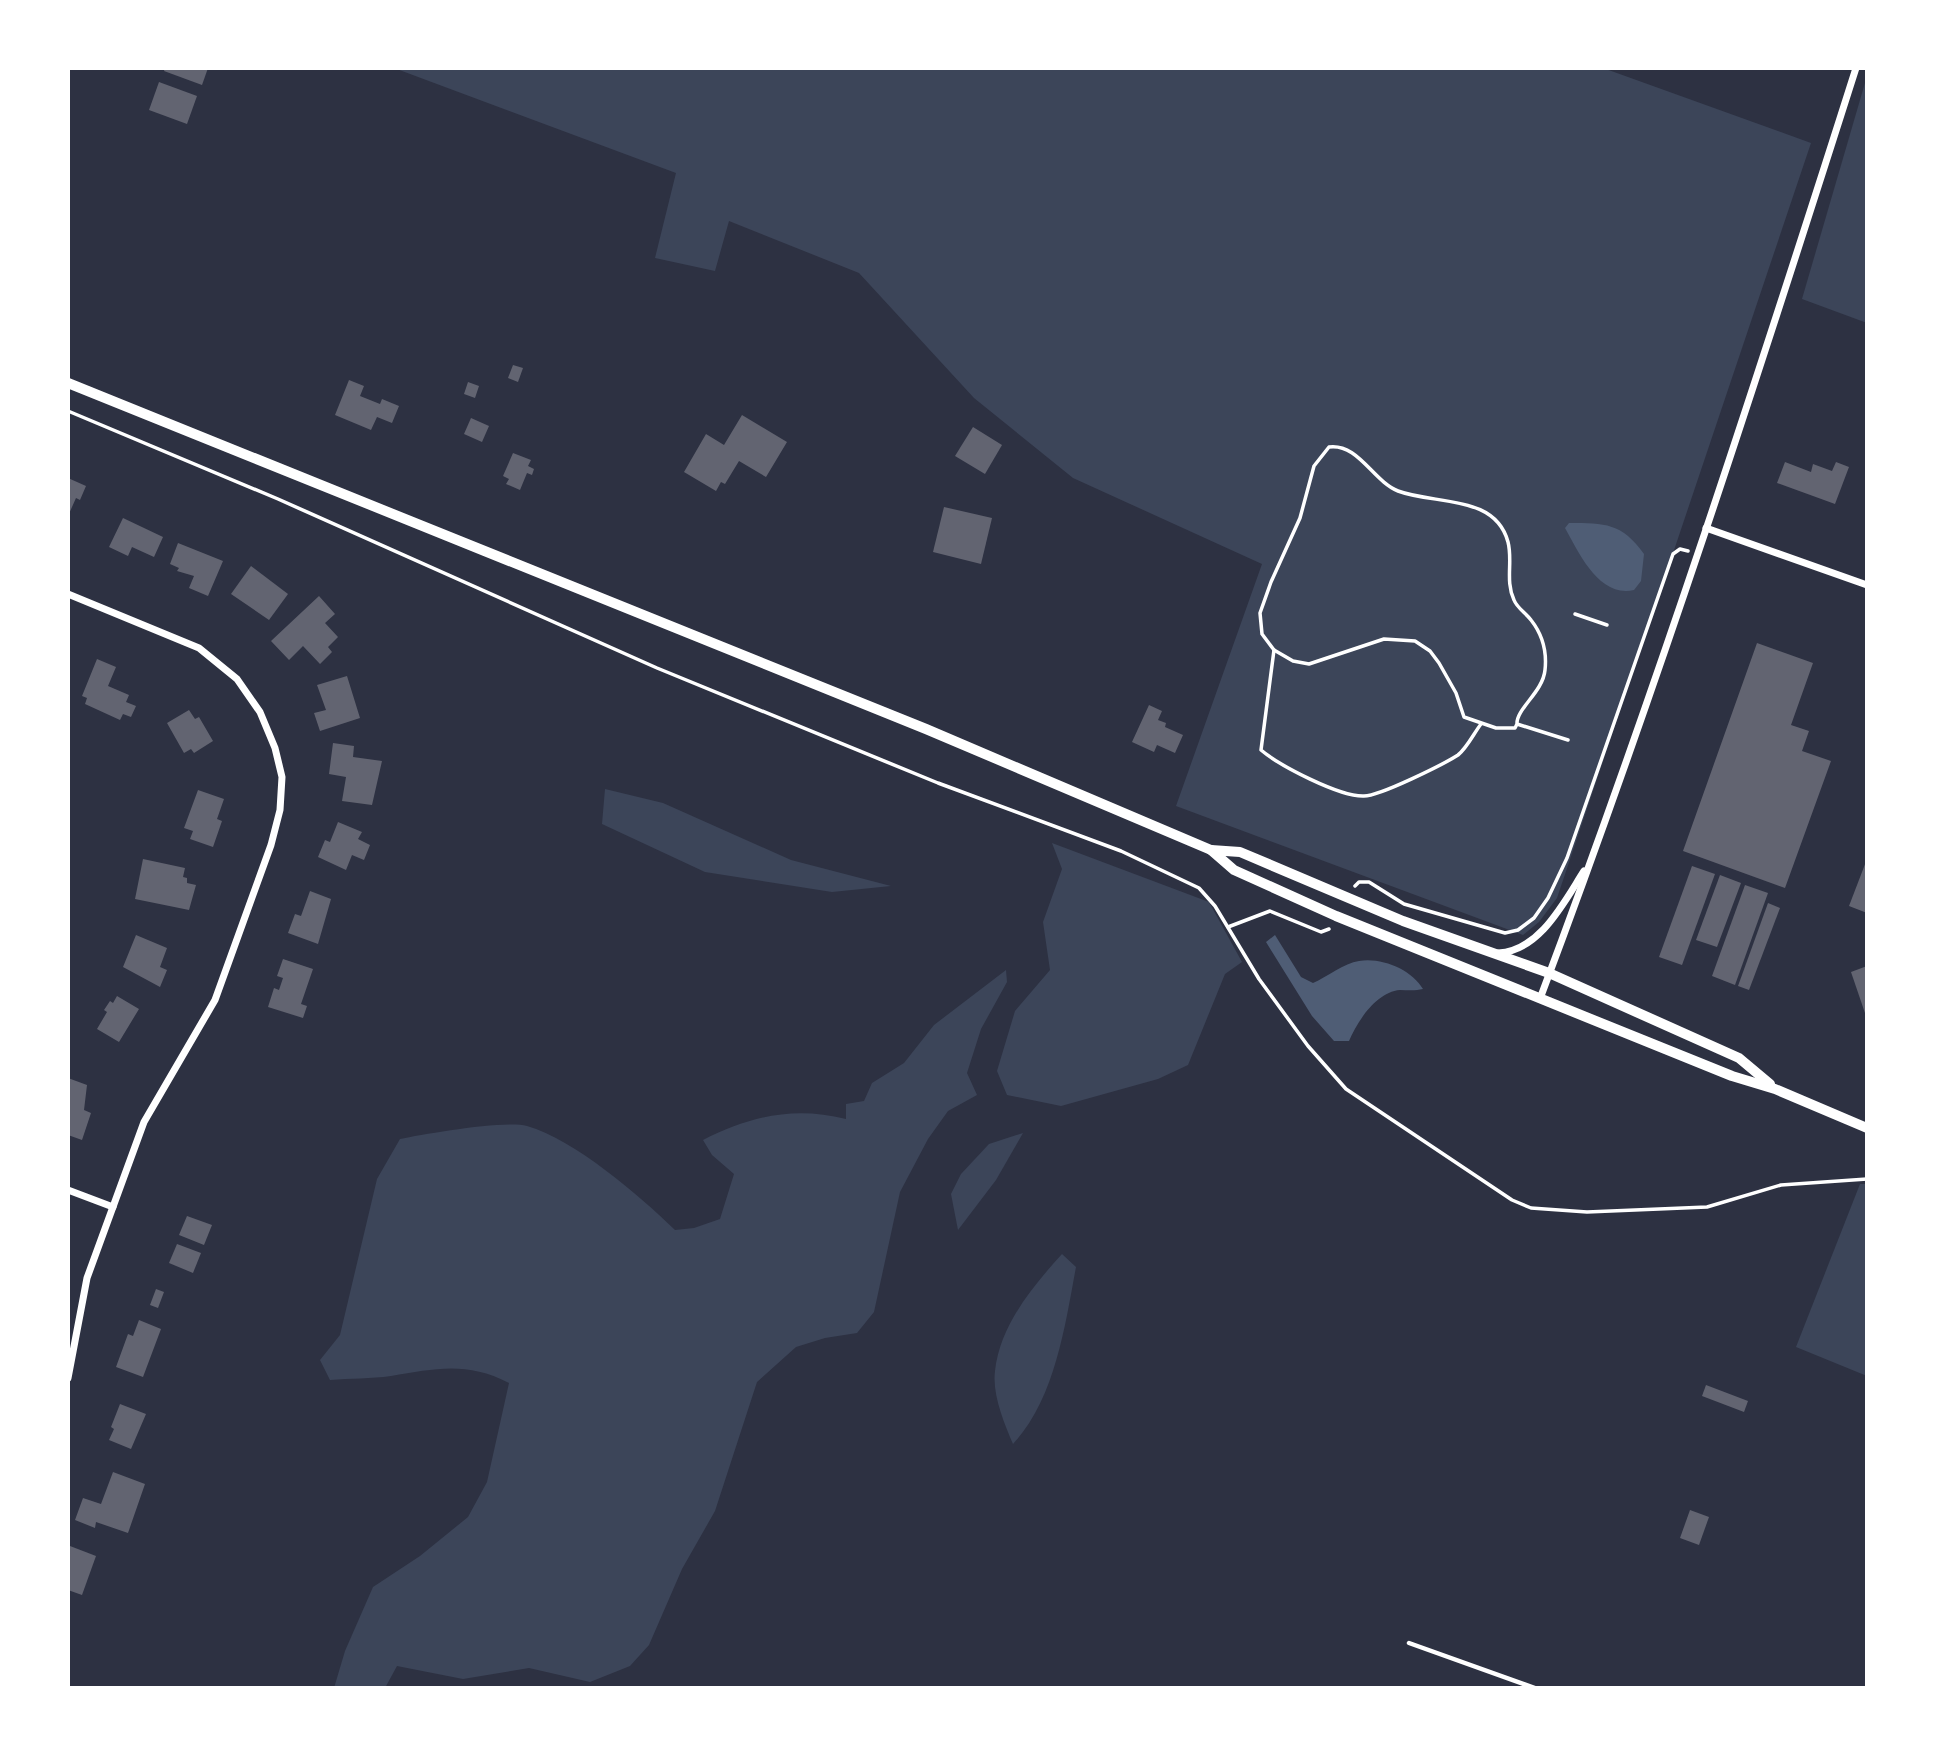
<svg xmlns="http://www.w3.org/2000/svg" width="1935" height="1756" font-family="'Exo 2',sans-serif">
	<rect width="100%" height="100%" fill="#2d3142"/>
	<g fill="#3c4559">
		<polygon points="394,68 1603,68 1811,143 1557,898 1539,922 1523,935 1176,806 1262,564 1073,478 974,398 859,273 729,221 715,271 655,258 676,173"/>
		<polygon points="1867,76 1867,323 1802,299"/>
		<polygon points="605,789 663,803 791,860 891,886 832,892 705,872 602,824"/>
		<polygon points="1052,843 1209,902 1242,962 1225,974 1188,1065 1158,1079 1061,1106 1007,1095 997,1071 1015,1011 1050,970 1043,922 1062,869"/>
		<path d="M 1006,970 L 1007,982 L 981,1029 L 967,1073 L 977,1095 L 948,1111 L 928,1139 L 900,1192 L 874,1312 L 857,1333 L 825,1338 L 796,1347 L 757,1382 L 715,1511 L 682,1569 L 649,1645 L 630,1666 L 590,1682 L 529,1668 L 463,1679 L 397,1666 L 385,1688 L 334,1688 L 345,1651 L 373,1587 L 420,1556 L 468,1517 L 487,1482 L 509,1383 C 466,1361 435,1369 391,1376 C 371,1379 350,1378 330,1380 L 320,1360 L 340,1335 L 377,1179 L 400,1139 C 425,1134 504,1120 527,1126 C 575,1140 639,1195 675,1230 L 694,1228 L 720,1219 L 734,1174 L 712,1155 L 703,1140 C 751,1116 794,1106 846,1119 L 846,1104 L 864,1101 L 872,1083 L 904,1063 L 934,1025 Z"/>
		<polygon points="1023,1133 996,1180 958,1230 951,1194 961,1174 989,1144"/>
		<polygon points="1860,1184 1867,1184 1867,1376 1796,1347"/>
		<path d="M 1062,1254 L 1076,1267 C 1065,1326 1055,1399 1013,1444 C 1004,1423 992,1394 995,1371 C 1000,1325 1033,1286 1062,1254 Z"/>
	</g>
	<g fill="#4f5d75">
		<path d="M 1569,523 C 1605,523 1622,523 1644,554 L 1641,581 L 1634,590 C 1599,598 1579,553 1565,528 Z"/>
		<path d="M 1275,935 L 1301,977 L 1313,983 C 1327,977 1344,963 1359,961 C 1382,957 1412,970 1423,989 C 1415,991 1408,990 1400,990 C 1376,992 1357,1022 1349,1041 L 1334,1041 L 1312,1016 L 1266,942 Z"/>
	</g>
	<g fill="#626471">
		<polygon points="165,68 208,68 202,85 164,71"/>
		<polygon points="159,82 197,96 187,124 149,110"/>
		<polygon points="513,365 523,368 518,382 508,378"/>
		<polygon points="349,380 364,386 360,396 380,404 382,399 399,406 392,423 377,417 371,430 335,415"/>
		<polygon points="468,382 479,386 475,398 464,394"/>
		<polygon points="742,415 787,442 766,477 739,461 725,484 721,482 716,491 684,472 706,434 724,445"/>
		<polygon points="471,418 489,426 482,442 464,434"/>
		<polygon points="973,427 1002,445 985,474 955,456"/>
		<polygon points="513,453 531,460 528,466 534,469 532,475 527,473 520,490 506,484 509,479 503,476"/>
		<polygon points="1785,462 1811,472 1813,464 1832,471 1836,462 1849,467 1835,504 1777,483"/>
		<polygon points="68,478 86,486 80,500 76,498 68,516"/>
		<polygon points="944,507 992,518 981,564 933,552"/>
		<polygon points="123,518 163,537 154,557 132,547 128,556 109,547"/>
		<polygon points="178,543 223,561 208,596 189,588 194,576 177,571 179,568 170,564"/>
		<polygon points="251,566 288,594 269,620 231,594"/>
		<polygon points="319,596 335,614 325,623 338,637 328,647 332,652 320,664 303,646 289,660 271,641"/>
		<polygon points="1757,643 1813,663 1791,725 1809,731 1802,751 1831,761 1785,888 1683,851"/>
		<polygon points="97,659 116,667 108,686 129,695 126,702 136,706 131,717 123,714 120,720 85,704 87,698 82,696"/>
		<polygon points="347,676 360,718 320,731 314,713 326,710 317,685"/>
		<polygon points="1149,705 1162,711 1158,720 1166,723 1165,727 1183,735 1175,753 1157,745 1154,752 1132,742"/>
		<polygon points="189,710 195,719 199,717 213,741 194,753 191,749 184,753 167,723"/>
		<polygon points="333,743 354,746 353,757 382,761 372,805 342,801 346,777 329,774"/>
		<polygon points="198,790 224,799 217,819 222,821 213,847 190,839 193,831 184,828"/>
		<polygon points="338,822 362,832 358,839 370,845 364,860 352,855 346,870 318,857 325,840 330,842"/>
		<polygon points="143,859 185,868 183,877 187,878 187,883 196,885 189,910 135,899"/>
		<polygon points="1867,859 1867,913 1849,906"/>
		<polygon points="1692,866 1715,874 1682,965 1659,957"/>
		<polygon points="1720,875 1741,883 1717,947 1696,940"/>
		<polygon points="1745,885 1768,893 1735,985 1712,976"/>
		<polygon points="310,891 331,899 318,944 288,933 295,914 301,916"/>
		<polygon points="1768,903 1780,908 1749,990 1738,986"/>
		<polygon points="136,935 167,948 160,967 167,970 160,987 123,967"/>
		<polygon points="283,959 313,969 301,1004 307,1006 303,1018 268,1007 274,988 279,990 283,978 277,976"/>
		<polygon points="1867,966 1867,1015 1866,1016 1851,972"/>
		<polygon points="117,996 139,1009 119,1042 97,1029 107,1012 104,1010 110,1001 113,1003"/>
		<polygon points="68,1078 87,1085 84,1110 91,1113 82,1140 68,1135"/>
		<polygon points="187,1216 212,1225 204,1245 179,1235"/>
		<polygon points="177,1244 201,1253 193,1273 169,1263"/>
		<polygon points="156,1289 164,1292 158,1308 150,1305"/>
		<polygon points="139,1320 161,1329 143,1377 116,1367 128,1334 133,1336"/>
		<polygon points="1706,1385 1748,1401 1744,1412 1702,1396"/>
		<polygon points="120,1404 146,1414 131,1449 109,1440 114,1429 111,1427"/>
		<polygon points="113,1472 145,1484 128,1533 96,1522 95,1528 75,1520 83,1498 101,1504"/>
		<polygon points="1690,1510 1709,1517 1699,1545 1680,1538"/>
		<polygon points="70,1546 96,1556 82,1595 68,1590"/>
	</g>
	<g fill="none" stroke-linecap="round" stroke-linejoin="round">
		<g stroke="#fff" stroke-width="3.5">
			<polyline points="68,411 278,499 657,668 938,783 1121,851 1199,888 1215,906 1259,979 1308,1046 1346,1089 1512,1200 1531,1208 1587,1212 1707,1207 1781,1185 1867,1179"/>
			<polyline points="1575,614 1607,625"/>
			<path d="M 1274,650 L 1261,750 C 1280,766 1340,797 1364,796 C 1380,796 1444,764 1458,755 C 1467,748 1474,733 1481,724"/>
			<path d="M 1517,724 C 1516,709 1543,692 1545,670 C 1547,652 1542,634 1531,620 C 1526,613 1517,608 1514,600 C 1505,581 1513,561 1508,542 C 1495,494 1435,505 1398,491 C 1373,481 1358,443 1329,447 L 1314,466 L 1300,518 L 1271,582 L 1260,613 L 1262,634 L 1274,650 L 1293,661 L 1309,664 L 1384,639 L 1415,641 L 1430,651 L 1439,663 L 1456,693 L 1464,717 L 1496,728 L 1515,728 L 1517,724 L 1568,740"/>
			<polyline points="1355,886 1359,882 1369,882 1404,904 1505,933 1518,930 1534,918 1548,898 1567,858 1673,554 1680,549 1688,551"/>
			<polyline points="1228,927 1270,911 1321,932 1329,929"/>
		</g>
		<polyline stroke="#fff" stroke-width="4.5" points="1409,1643 1535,1688"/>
		<g stroke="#fff" stroke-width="7">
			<polyline points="1706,528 1867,585"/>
			<polyline points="68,594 199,648 237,679 260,712 275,748 282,777 280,810 271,845 215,1000 144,1122 87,1278 68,1378"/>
			<path d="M 1498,953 C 1540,951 1564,902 1584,871"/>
			<path d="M 1541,996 C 1656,690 1757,379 1856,68"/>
			<polyline points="68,1190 113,1207"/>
		</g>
		<g stroke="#fff" stroke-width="10">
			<polyline points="68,383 926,729 1211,850 1234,870 1336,916 1732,1076 1775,1089 1867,1128"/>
			<polyline points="1211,850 1240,852 1403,921 1549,973 1739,1058 1770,1084"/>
		</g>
	</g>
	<rect width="1935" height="1756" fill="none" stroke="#ffffff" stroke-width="140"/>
</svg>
